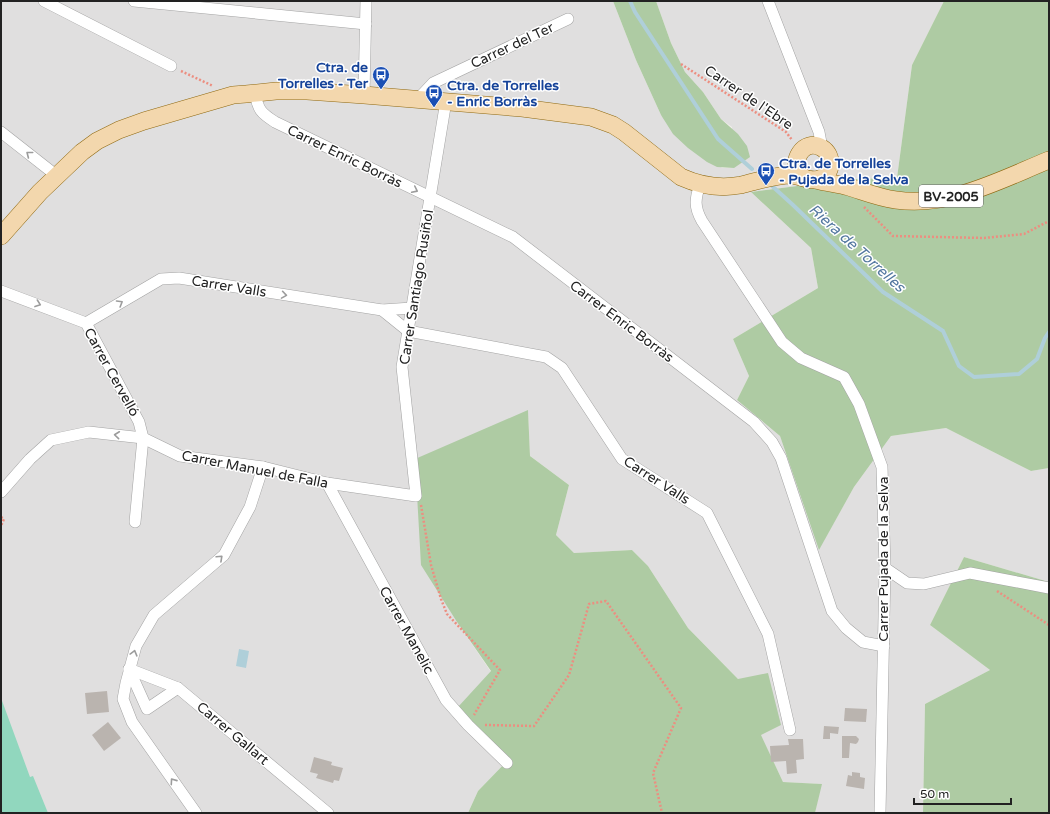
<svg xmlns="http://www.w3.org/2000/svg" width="1050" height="814" font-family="'Varela Round',sans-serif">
	<rect width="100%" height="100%" fill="#f1efea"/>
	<polygon fill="#e0dfdf" points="1,1 613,1 636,60 661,115 722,168 734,168 732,127 721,119 703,92 685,72 671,43 656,1 944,1 912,65 897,178 852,179 751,192 811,248 818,288 733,339 749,376 737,400 780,436 819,549 854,487 891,436 946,428 1031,471 1049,468 1049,582 964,557 930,625 990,670 925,704 923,813 815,813 821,784 783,782 760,734 738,679 688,628 648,566 632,550 574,553 556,535 569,485 530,456 528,411 457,622 491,672 508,760 478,791 468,813 1,813"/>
	<g fill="#aecba3">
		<polygon points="613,1 656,1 671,43 685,72 703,92 721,119 738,134 747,146 750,157 734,168 717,167 707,162 688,148 673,134 661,115 636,60"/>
		<polygon points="944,1 1049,1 1049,468 1031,471 946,428 891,436 854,487 819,550 780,436 737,400 749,376 733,339 818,288 811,248 751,192 852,179 897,178 912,65"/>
		<polygon points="528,410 530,456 569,485 556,535 574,553 632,550 648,566 688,628 738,679 768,673 781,725 761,735 783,782 822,784 815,813 468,813 478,791 508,760 458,707 491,671 457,622 421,565 415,459"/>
		<polygon points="964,557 1049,582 1049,813 923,813 925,704 990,670 930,625"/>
	</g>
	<polygon fill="#91d7be" points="1,698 30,777 33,776 48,813 1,813"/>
	<polygon fill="#afcfd9" points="239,649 249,651 246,668 236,666"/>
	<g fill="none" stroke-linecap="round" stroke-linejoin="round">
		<g stroke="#afcfd9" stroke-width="4">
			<polyline points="630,1 635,12 718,139 752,169"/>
			<polyline points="771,185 793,205 883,292 943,331 959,366 974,377 1019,374 1037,359 1045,338 1049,332"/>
		</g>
	</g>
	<g fill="#bab4af">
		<polygon points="107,691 109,712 87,714 85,693"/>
		<polygon points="845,708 867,709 866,722 844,721"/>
		<polygon points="108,722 121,738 104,751 92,735"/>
		<polygon points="824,726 839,727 838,734 830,733 830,739 823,739"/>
		<polygon points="842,736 856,736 859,739 858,742 856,744 850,743 849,758 842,758"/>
		<polygon points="788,739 803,739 804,759 796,760 797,773 787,774 786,761 771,762 770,746 789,745"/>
		<polygon points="314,757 332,762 331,765 343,768 339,781 334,780 333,783 316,778 318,774 310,772"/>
		<polygon points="852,772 860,773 860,777 865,778 864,789 846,786 848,775 852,776"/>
	</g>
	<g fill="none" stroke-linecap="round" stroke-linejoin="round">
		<defs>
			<g id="street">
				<polyline points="44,1 171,66"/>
				<polyline points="134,1 366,24"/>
				<polyline points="768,1 819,132 822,148"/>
				<path d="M 255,93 C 258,110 261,113 275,122 L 513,237 L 754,422 L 772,442 L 781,458 L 832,611 L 846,628 L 863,642 L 884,646"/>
				<polyline points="364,95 366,1"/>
				<polyline points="418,99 433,83 568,19"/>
				<polyline points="1,132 57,176"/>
				<path d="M 700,184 C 695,199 694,207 702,221 L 782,342 L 801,358 L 844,377 L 859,404 L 882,467 L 885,568 L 880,813"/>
				<polyline points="1,291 86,323 139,422 143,438 135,522"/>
				<polyline points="382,310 408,331 546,357 562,368 622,459 707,513 768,634 790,730"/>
				<polyline points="86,323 161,279 179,278 382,310 412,308"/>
				<polyline points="327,483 446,700 468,725 507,763"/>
				<polyline points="1,492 30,459 51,440 89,432 143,438 180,456 263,467 327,483 416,496 402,367 446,101"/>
				<polyline points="885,568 907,583 924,584 970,573 1049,588"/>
				<polyline points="129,669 178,688 328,813"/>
				<polyline points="129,669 147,709 178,688"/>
				<polyline points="196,813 132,722 123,699 126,683 136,646 154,615 224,555 250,507 263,467"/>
			</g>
			<g id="primary">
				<path d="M 816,180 C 827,183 839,184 849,187 C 865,192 880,198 896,200 C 949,208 1002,179 1049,160"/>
				<path d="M 1,236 L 40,192 L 82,152 L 97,141 L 119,130 L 144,121 L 233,95 L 246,94 L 276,91 L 307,91 L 364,95 L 522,108 L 591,117 L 613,125 L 624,132 L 681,177 C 701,186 720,189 741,185 C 758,181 774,175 792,175 C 801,176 810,182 819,179 C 833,175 834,155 822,148 C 804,137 787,163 803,177"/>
			</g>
		</defs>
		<use href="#street" stroke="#a3a3a3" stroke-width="12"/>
		<use href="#primary" stroke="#8f6911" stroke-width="18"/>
		<g stroke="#ec8e80" stroke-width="2.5" stroke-dasharray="2 2" stroke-linecap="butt">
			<polyline points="681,64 786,132 792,140"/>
			<polyline points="181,71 213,86"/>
			<polyline points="864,207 893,236 984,238 1024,234 1049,221"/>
			<polyline points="421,505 431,565 441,599 447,614 500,670 474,715"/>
			<polyline points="1,517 4,519 1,526"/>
			<polyline points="997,591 1049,625"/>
			<polyline points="485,725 534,726 569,675 589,604 606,601 681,708 653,773 662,813"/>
		</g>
		<use href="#street" stroke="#fff" stroke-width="11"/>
		<use href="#primary" stroke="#f3d7ad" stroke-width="17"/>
	</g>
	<defs><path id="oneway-chevron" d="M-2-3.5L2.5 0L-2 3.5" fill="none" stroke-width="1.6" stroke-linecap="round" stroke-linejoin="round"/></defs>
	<g stroke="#9c9c9c">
		<use href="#oneway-chevron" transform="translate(29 154) rotate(-142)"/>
		<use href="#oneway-chevron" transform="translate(415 190) rotate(26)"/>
		<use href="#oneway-chevron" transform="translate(284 295) rotate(9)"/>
		<use href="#oneway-chevron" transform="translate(120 303) rotate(-31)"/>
		<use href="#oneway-chevron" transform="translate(38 304) rotate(20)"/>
		<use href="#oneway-chevron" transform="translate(117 435) rotate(-174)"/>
		<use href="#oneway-chevron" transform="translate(220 558) rotate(-43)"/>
		<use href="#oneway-chevron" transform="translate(134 653) rotate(-75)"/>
		<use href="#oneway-chevron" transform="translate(173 781) rotate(-125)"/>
	</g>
	<defs>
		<symbol id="bus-pin" viewBox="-11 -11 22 30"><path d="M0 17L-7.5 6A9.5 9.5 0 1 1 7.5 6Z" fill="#1a4fb4" stroke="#fff"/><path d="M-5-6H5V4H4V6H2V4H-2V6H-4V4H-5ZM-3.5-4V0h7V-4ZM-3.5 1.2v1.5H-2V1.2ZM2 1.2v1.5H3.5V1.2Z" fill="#fff"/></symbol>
	</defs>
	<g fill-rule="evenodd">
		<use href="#bus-pin" x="371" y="65" width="20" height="27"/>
		<use href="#bus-pin" x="424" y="83" width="20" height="27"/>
		<use href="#bus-pin" x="756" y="161" width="20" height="27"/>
	</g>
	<g text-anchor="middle" stroke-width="3" stroke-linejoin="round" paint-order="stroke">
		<rect fill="#fff" stroke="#646464" stroke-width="1" x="919" y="185" width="64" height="22" rx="3"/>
		<g font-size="13" font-weight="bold" fill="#222">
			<text x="951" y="201">BV-2005</text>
		</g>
		<g font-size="14" fill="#222" stroke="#fff">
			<text transform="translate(512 45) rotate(-25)" y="5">Carrer del Ter</text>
			<text transform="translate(749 97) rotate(34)" y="5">Carrer de l'Ebre</text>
			<text transform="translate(345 156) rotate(26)" y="5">Carrer Enric Borràs</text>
			<text transform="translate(229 286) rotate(9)" y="5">Carrer Valls</text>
			<text transform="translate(416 287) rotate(-81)" y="5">Carrer Santiago Rusiñol</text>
			<text transform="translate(622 321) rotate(37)" y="5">Carrer Enric Borràs</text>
			<text transform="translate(112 372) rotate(61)" y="5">Carrer Cervelló</text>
			<text transform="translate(255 469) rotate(11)" y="5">Carrer Manuel de Falla</text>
			<text transform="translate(657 480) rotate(33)" y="5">Carrer Valls</text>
			<text transform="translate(883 559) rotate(-90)" y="5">Carrer Pujada de la Selva</text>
			<text transform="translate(407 630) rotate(61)" y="5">Carrer Manelic</text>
			<text transform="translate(233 733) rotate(40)" y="5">Carrer Gallart</text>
		</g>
		<g font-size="14" font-weight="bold" fill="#164399" stroke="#fff" text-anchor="start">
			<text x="368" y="72" text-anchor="end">Ctra. de<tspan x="368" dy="16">Torrelles - Ter</tspan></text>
			<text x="447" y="90">Ctra. de Torrelles<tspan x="447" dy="16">- Enric Borràs</tspan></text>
			<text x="779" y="168">Ctra. de Torrelles<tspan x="779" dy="16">- Pujada de la Selva</tspan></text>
		</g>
		<g font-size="15" font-style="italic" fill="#5478a0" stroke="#fff">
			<text transform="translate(857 248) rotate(42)" y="5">Riera de Torrelles</text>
		</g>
	</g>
	<rect width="1050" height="814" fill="none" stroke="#222222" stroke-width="4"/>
	<path d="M914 798v6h97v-6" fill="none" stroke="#222222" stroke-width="2"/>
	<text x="920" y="798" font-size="12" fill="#222222" stroke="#ffffff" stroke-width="3" paint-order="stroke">50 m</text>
</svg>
